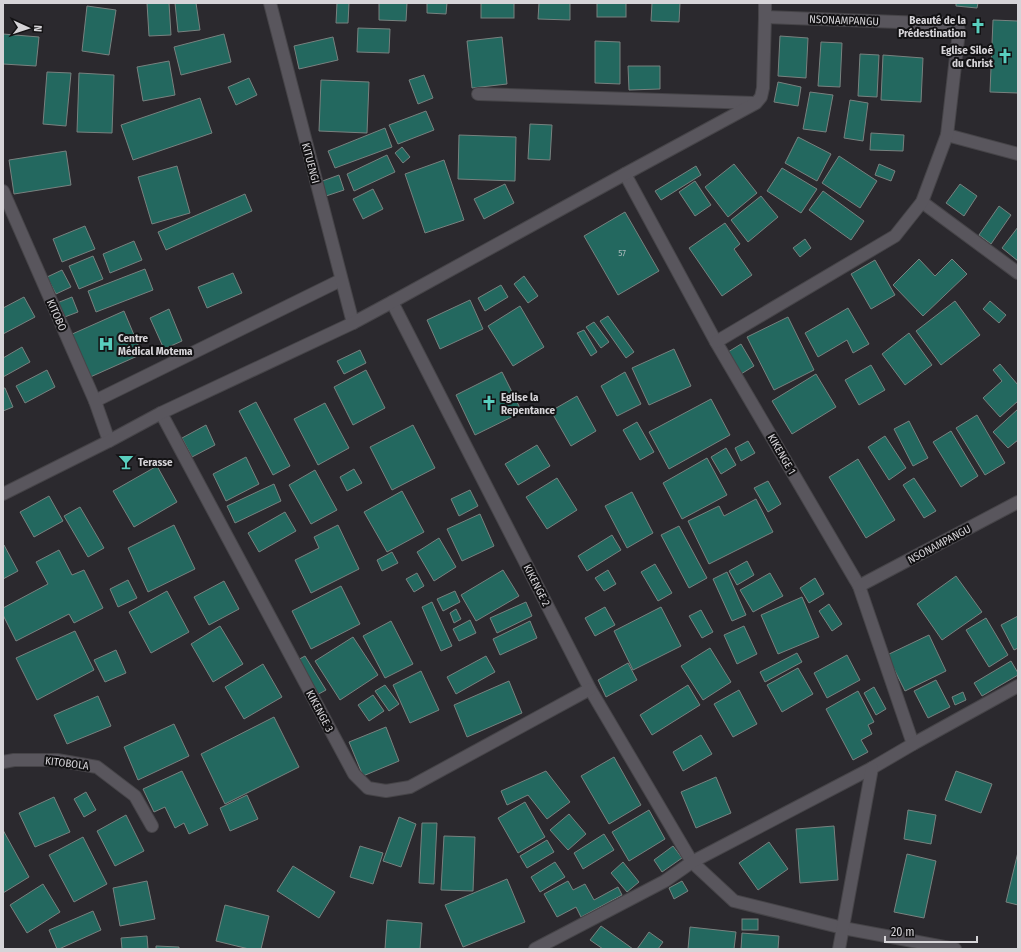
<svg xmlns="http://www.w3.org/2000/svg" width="1021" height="952" font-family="'Fira Sans Condensed',sans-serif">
	<rect width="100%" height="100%" fill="#2b292e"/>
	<g fill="#23685f" stroke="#78817f">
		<polygon points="147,3 169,3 171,35 149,36"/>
		<polygon points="175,3 196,3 200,30 178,32"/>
		<polygon points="337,3 349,3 348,23 336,23"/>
		<polygon points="379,3 407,3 406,21 379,20"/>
		<polygon points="427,3 447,3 446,14 427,13"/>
		<rect x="481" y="3" width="33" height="15"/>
		<polygon points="539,3 570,3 570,20 538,19"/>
		<rect x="597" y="3" width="29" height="14"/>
		<polygon points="652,3 680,3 679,22 651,21"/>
		<polygon points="956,3 978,3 977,8 956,6"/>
		<polygon points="87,6 116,10 109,55 82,51"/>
		<polygon points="993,20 1018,21 1018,93 990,92"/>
		<polygon points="358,28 390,29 389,53 357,52"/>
		<polygon points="3,34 39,37 36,66 3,64"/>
		<polygon points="224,34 231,62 181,75 174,47"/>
		<polygon points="780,36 808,38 806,78 778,76"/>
		<polygon points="333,37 338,60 299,69 294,46"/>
		<polygon points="502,37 507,84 472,88 467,41"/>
		<polygon points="595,41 620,42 620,84 595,83"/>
		<polygon points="821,42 842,43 840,87 818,86"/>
		<polygon points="860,54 879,55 877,97 858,96"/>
		<polygon points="883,55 923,58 921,102 881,100"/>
		<polygon points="169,61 175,95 143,101 137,67"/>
		<polygon points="628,66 660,66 660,89 629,90"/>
		<polygon points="47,72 71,73 66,126 43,124"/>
		<polygon points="79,73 114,75 112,133 77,132"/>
		<polygon points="424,75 433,98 418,104 409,80"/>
		<polygon points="249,78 257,95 236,105 228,87"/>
		<polygon points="321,80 369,82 367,133 319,131"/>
		<polygon points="778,82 801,87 798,106 774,102"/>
		<polygon points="810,92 833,95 826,132 803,129"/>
		<polygon points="200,98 212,133 133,160 121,125"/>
		<polygon points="850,100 868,103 863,141 844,138"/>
		<polygon points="426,111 434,130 398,144 389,125"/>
		<polygon points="530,124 552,125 550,160 528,159"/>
		<polygon points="385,128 392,147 335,168 328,151"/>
		<polygon points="871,133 904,135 903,151 870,150"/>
		<polygon points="459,135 516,137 515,181 458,179"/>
		<polygon points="798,137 831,154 817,181 785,163"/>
		<polygon points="402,147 410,157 403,163 395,153"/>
		<polygon points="66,151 71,185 14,194 9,160"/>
		<polygon points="387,155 395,172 354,191 347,174"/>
		<polygon points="839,156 877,181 860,208 822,183"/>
		<polygon points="444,160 464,220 425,233 405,174"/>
		<polygon points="734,164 757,193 728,217 705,187"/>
		<polygon points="879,164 895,171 891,181 875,175"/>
		<polygon points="177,166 190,213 152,224 138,177"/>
		<polygon points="696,166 701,175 661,200 655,191"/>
		<polygon points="782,168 817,189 801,213 767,191"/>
		<polygon points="339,175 344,190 323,197 317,183"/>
		<polygon points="695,181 711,205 695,216 679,192"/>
		<polygon points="505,184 514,203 484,219 474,199"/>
		<polygon points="960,184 977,196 964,216 946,203"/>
		<polygon points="373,189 383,209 363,219 353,199"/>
		<polygon points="823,191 864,221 851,240 809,210"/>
		<polygon points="245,194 252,211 166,250 158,232"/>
		<polygon points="761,196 778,217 748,242 731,220"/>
		<polygon points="999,206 1011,215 991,244 979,235"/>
		<polygon points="625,212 659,271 618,295 584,236"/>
		<polygon points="725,223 740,244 734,249 752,275 722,296 689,248"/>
		<polygon points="85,226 95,249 62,262 53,239"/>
		<polygon points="1018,227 1018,261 1002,248"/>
		<polygon points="805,239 811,248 800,257 793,248"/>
		<polygon points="134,241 142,260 110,273 103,254"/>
		<polygon points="93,256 103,279 79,289 69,266"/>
		<polygon points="919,259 935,276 952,259 967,274 923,316 893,285"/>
		<polygon points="875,260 895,295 871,309 851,274"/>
		<polygon points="145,269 153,290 96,312 88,291"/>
		<polygon points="62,270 71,287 56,294 47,277"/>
		<polygon points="233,273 242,293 207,308 198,287"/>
		<polygon points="524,276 538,296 528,303 514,284"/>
		<polygon points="501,285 508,297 485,311 478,298"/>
		<polygon points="24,297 35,317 3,334 3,308"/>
		<polygon points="72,297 78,312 62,318 57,303"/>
		<polygon points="470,300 483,329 440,349 427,320"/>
		<polygon points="955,301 980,335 941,365 916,331"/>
		<polygon points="990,301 1006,315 999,323 983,309"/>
		<polygon points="520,306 544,347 513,366 488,326"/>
		<polygon points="848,308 869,344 853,353 847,340 818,357 805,333"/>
		<polygon points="169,309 182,341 164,349 150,318"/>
		<polygon points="124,311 142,354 88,378 70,335"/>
		<polygon points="608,316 634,352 626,358 600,321"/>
		<polygon points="788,317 814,370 774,390 747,337"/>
		<polygon points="594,322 609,342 601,348 586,327"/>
		<polygon points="584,330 597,352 591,356 577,333"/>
		<polygon points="909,333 932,365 905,385 882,354"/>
		<polygon points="741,344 754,366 741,374 728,352"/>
		<polygon points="22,347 30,362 3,377 3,358"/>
		<polygon points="674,349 691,386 649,405 632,368"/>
		<polygon points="360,350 366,363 344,374 337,361"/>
		<polygon points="1000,364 1018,385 1018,401 1000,417 983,398 1002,381 993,370"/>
		<polygon points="871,365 885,390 859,405 845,380"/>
		<polygon points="47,370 55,387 25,403 16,386"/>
		<polygon points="366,370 385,408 353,425 334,387"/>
		<polygon points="502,372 522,412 475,435 456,395"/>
		<polygon points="625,372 641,404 617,416 601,386"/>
		<polygon points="816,374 836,407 792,434 772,401"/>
		<polygon points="3,388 5,388 13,407 3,411"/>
		<polygon points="577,396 596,431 571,446 551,411"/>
		<polygon points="711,399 730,435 669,469 649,432"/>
		<polygon points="256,402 290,466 273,475 239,411"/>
		<polygon points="325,403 349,448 318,465 294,419"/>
		<polygon points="1018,409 1018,440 1008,448 993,432"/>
		<polygon points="977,415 1005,463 985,475 956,428"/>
		<polygon points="909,421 928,458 913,466 894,429"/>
		<polygon points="637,422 654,452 640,460 623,430"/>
		<polygon points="206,425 215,445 192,457 182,438"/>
		<polygon points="413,425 435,468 392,490 370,447"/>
		<polygon points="951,431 978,476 961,487 933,442"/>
		<polygon points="885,436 906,468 889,480 868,447"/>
		<polygon points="748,441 755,453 741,461 735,448"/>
		<polygon points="537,445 550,466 518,485 505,464"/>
		<polygon points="726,448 736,465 721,474 711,457"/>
		<polygon points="246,457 259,484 226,501 213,474"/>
		<polygon points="707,458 727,495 682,519 663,483"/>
		<polygon points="858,459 895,520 866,538 829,477"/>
		<polygon points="157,466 177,502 134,527 113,491"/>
		<polygon points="354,469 362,483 347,491 340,477"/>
		<polygon points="315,470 337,510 311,524 289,485"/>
		<polygon points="557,478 577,510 547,529 526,497"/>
		<polygon points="914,478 936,511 924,518 903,485"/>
		<polygon points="768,481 781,504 768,512 754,488"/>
		<polygon points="274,484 281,501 235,523 227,506"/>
		<polygon points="470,490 478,506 459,516 451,499"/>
		<polygon points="402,491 424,532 387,552 364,512"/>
		<polygon points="632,492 653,533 627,548 605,506"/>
		<polygon points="49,496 63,521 34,537 20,512"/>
		<polygon points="756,499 773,532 709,564 688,521 719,506 724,516"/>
		<polygon points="80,507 104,548 88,557 64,516"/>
		<polygon points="285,512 296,531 259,552 248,533"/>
		<polygon points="480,514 494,546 462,561 447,529"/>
		<polygon points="174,525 195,569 148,592 128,548"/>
		<polygon points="338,525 359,569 311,593 295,560 319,548 314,537"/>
		<polygon points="679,526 707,578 689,588 661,535"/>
		<polygon points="612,535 621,550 587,571 578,556"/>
		<polygon points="439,538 456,567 434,581 417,552"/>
		<polygon points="3,545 4,545 18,571 3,579"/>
		<polygon points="59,550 72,575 84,570 103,608 74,623 69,614 16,641 3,615 3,608 48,584 36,562"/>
		<polygon points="392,552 398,563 382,571 377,560"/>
		<polygon points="747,561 754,575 737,585 729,571"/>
		<polygon points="655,564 672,593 658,601 641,572"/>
		<polygon points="503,570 519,596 476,621 461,595"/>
		<polygon points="608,570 616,584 604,591 595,578"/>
		<polygon points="727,572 746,615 732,621 713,579"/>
		<polygon points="417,573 424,586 414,592 406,579"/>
		<polygon points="770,573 783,596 753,612 740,590"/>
		<polygon points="956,576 982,612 942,640 917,604"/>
		<polygon points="815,578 824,594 809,603 800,588"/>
		<polygon points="128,580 137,598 118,607 110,589"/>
		<polygon points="224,581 239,609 209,625 194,597"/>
		<polygon points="341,586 360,624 311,649 292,611"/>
		<polygon points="167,591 189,632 151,653 129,612"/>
		<polygon points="455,591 460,602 443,611 437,599"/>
		<polygon points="802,597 819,637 778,654 761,615"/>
		<polygon points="432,602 452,646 441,651 422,607"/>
		<polygon points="526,602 532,616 497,633 490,618"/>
		<polygon points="829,604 842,624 832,631 819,611"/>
		<polygon points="605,607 615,625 595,636 585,618"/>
		<polygon points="661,607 681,646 633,670 614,631"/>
		<polygon points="456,609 461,619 454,623 450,613"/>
		<polygon points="701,610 713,632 702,638 689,616"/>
		<polygon points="1018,616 1018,648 1014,650 1001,625"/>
		<polygon points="986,618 1008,655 989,667 966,630"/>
		<polygon points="470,620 476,633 459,641 453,629"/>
		<polygon points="391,621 413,664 385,678 363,636"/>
		<polygon points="530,621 537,638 500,655 493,639"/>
		<polygon points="220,626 243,664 213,682 191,644"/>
		<polygon points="744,626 757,654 737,664 724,635"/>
		<polygon points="75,631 94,670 37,700 16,658"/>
		<polygon points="929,635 946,671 905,691 887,655"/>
		<polygon points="353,637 378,675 340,700 315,661"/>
		<polygon points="710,648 731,682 703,700 681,666"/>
		<polygon points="116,650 126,673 105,682 94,660"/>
		<polygon points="797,653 802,662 765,682 760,672"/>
		<polygon points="847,655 860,680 827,698 814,673"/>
		<polygon points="305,656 326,690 315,696 294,662"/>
		<polygon points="486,656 495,672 456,694 447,677"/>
		<polygon points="1011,661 1018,673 1018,675 982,696 974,683"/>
		<polygon points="628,663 637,680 606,697 598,680"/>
		<polygon points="263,664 282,697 244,719 225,687"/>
		<polygon points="798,668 813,694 782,712 767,685"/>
		<polygon points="421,671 439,710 410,723 393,685"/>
		<polygon points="936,680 950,707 928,718 914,691"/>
		<polygon points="509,681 522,713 467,737 454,705"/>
		<polygon points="385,685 399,704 389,711 375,691"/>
		<polygon points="688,685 700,705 652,735 640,715"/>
		<polygon points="874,687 886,709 876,715 864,693"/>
		<polygon points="739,690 757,724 733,737 714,704"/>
		<polygon points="858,691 874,722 868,725 872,734 861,740 868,752 853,760 826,709"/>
		<polygon points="963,692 966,700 955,705 952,697"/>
		<polygon points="373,695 384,711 369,721 358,705"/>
		<polygon points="98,696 111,726 67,744 54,715"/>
		<polygon points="274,717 299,767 225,804 201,754"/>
		<polygon points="174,724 189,756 138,780 124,747"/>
		<polygon points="386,727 399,761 363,776 349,742"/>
		<polygon points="701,735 712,754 683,771 673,752"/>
		<polygon points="614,757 641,805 609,824 581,776"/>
		<polygon points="182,771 208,825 189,834 184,823 175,828 165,807 154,812 143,789"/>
		<polygon points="546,771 570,802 547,819 528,795 507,805 501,791"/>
		<polygon points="956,771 992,784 981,813 945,800"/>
		<polygon points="716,777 731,813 696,828 681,792"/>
		<polygon points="86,792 96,810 84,817 74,799"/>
		<polygon points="247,795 258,819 230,831 220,808"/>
		<polygon points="54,797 70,832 35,847 19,813"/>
		<polygon points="525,802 545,837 518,853 498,818"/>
		<polygon points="649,810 665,839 629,861 612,832"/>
		<polygon points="908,810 936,815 931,844 904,839"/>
		<polygon points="569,814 586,834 568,850 550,830"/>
		<polygon points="126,815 144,851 115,866 97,831"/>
		<polygon points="399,817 416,824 401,867 383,861"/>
		<polygon points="422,823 437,823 434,884 419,883"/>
		<polygon points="834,826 838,880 800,883 796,829"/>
		<polygon points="3,830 29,877 3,893"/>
		<polygon points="604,834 614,850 583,869 574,853"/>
		<polygon points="444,836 475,837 473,891 441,890"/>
		<polygon points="83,837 107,884 74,902 49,855"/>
		<polygon points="547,840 554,852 527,868 520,856"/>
		<polygon points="769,842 788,869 758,890 739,863"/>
		<polygon points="360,846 383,853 373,884 350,877"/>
		<polygon points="673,846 682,858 662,872 654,860"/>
		<polygon points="1018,852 1018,905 1006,902"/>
		<polygon points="907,854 936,861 924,918 894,912"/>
		<polygon points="555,862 565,877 540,892 531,877"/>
		<polygon points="623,862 639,882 627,892 611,873"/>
		<polygon points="293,866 335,892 319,918 277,891"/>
		<polygon points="507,879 525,922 463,947 445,905"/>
		<polygon points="147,881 155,919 120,926 113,888"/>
		<polygon points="568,881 573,890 585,884 594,900 618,887 622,895 581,917 576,907 557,917 544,894"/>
		<polygon points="682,881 688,891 674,899 669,888"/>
		<polygon points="43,884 60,912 27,933 10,905"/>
		<polygon points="225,905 269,916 261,949 249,949 216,941"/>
		<polygon points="93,911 101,930 59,949 57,949 49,930"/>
		<rect x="742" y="919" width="16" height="11"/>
		<polygon points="387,920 422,923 420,949 385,949"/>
		<polygon points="601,926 633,949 603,949 590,940"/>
		<polygon points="690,927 736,932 734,949 688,949"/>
		<polygon points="649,932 663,942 658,949 637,949"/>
		<polygon points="742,933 779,936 778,949 741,949"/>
		<polygon points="147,936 148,949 122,949 121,938"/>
		<polygon points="156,946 179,947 179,949 156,949"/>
	</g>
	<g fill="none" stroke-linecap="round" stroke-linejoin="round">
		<defs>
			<polyline id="lane" points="95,401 341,280"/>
			<g id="street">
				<polyline points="270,3 353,323"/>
				<polyline points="478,94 755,103"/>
				<polyline points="947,135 1018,154"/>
				<polyline points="625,174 716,342 859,586 913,744"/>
				<polyline points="3,191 95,401 109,441"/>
				<polyline points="922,202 1018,273"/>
				<polyline points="392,302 590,689 692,862 734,901 843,928 955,949"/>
				<polyline points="716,342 895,236 922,202 947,135 959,31 958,27 952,24 765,17"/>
				<polyline points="161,413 354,774 368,788 386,791 410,787 590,689"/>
				<polyline points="3,494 109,441 161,413 353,323 392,302 625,174 756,103 761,97 763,88 765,17 765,3"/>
				<polyline points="859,586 1018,502"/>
				<polyline points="3,762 14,760 57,760 97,767 135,796 152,826"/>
				<polyline points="535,949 665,881 692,862 872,768 913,744 1018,686"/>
				<polyline points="839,949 872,768"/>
			</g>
		</defs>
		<use href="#lane" stroke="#464448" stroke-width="14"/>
		<use href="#street" stroke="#464448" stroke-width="14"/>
		<use href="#lane" stroke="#59565d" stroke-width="12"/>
		<use href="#street" stroke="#59565d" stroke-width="12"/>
	</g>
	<defs>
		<symbol id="church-bare" viewBox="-9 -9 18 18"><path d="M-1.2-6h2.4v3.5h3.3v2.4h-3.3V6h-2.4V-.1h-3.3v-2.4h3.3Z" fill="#59cebe" stroke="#131214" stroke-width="2.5" paint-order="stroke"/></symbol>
		<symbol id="hospital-bare" viewBox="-9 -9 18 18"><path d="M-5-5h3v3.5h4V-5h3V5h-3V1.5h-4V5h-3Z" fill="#59cebe" stroke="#131214" stroke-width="2.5" paint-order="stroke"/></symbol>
		<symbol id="bar-bare" viewBox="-9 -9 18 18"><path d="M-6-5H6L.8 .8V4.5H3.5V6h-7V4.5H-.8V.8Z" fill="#59cebe" stroke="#131214" stroke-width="2.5" paint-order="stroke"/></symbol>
	</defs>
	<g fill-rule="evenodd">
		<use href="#church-bare" x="967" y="15" width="22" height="22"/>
		<use href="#church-bare" x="994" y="45" width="22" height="22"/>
		<use href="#hospital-bare" x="95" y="333" width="22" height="22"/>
		<use href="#church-bare" x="478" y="392" width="22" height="22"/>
		<use href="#bar-bare" x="115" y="451" width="22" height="22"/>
	</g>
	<g text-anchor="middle" stroke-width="4" stroke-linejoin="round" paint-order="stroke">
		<g font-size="9" fill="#a9b9ba">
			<text x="622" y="256">57</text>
		</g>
		<g font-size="11" fill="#d6d4d8" stroke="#131214">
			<text transform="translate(844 20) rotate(2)" y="4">NSONAMPANGU</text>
			<text transform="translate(311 163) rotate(75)" y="4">KITUENGI</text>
			<text transform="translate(57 315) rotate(66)" y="4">KITOBO</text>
			<text transform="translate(782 454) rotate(60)" y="4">KIKENGE 1</text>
			<text transform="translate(939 544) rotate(-28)" y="4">NSONAMPANGU</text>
			<text transform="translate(537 585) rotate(63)" y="4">KIKENGE 2</text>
			<text transform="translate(320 711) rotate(62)" y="4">KIKENGE 3</text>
			<text transform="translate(67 763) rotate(7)" y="4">KITOBOLA</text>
		</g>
		<g font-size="11" font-weight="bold" fill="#d6d4d8" stroke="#131214" text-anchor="start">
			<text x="966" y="24" text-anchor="end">Beauté de la<tspan x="966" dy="13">Prédestination</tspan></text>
			<text x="993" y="54" text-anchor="end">Eglise Siloé<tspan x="993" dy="13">du Christ</tspan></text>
			<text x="118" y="342">Centre<tspan x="118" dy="13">Médical Motema</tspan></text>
			<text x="501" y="401">Eglise la<tspan x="501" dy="13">Repentance</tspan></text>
			<text x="138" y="466">Terasse</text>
		</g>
	</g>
	<rect width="1021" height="952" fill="none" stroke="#d6d4d8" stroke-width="8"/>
	<g transform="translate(28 28) rotate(93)" stroke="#131214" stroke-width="3" paint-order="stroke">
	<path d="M0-3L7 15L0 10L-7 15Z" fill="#d6d4d8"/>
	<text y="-6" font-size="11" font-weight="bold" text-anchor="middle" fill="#d6d4d8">N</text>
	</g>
	<path d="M885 936v6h92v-6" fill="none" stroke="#d6d4d8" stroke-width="2"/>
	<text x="891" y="936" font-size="12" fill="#d6d4d8" stroke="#131214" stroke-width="3" paint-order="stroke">20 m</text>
</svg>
